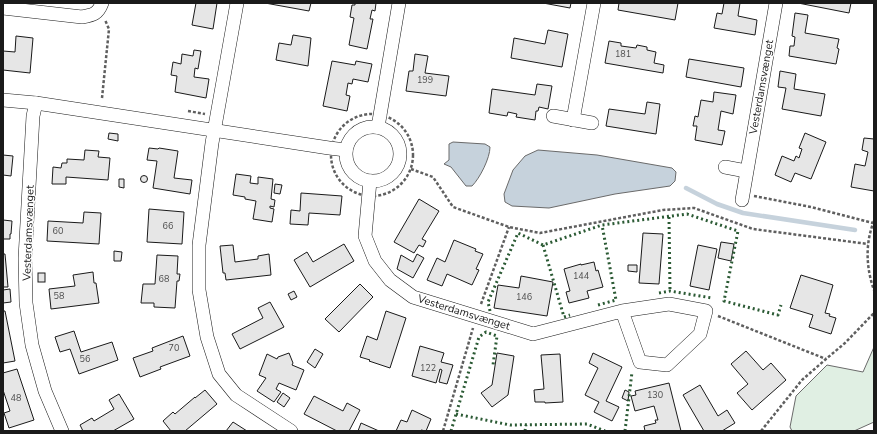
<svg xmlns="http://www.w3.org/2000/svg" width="877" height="434" font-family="'Nunito Sans',sans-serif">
	<rect width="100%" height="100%" fill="#fff"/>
	<polygon fill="#e0efe3" stroke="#6a6a6a" points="874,347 874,422 854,431 792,431 790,427 796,396 827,365 863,372"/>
	<g fill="#c6d2dc" stroke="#6a6a6a">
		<path d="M 453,142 L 485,144 L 490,147 C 490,158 480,178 472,186 L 466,186 L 451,167 L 444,164 L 449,160 L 449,144 Z"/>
		<polygon points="538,150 597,155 672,168 676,172 675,181 670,186 615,194 549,208 512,206 505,202 504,194 513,170 525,156"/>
	</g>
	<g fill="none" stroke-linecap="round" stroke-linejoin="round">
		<polyline stroke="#c6d2dc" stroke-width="4.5" points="686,188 717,204 743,213 855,230"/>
	</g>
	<g fill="#e6e6e6" stroke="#1a1a1a">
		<polygon points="196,3 217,3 213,29 192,25"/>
		<polygon points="265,3 311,3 309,11"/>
		<polygon points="355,3 376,3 375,11 372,10 370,19 373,19 367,49 349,45 354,18 350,17 352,5 355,5"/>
		<polygon points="543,3 571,3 570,8"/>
		<polygon points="619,3 678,3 675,20 618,10"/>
		<polygon points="724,3 740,3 738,16 757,20 755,35 714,28 717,13 722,14"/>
		<polygon points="798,3 851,3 849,13"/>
		<polygon points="795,13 808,15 805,33 839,39 837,48 839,49 836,64 789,56 790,46 794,46 795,37 792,36"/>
		<polygon points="548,30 568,34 562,67 511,58 514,38 545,44"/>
		<polygon points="293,35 311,38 308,66 276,60 279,43 291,45"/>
		<polygon points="16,36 33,38 30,73 3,70 3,51 15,52"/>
		<polygon points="609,41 621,43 621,46 636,48 637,45 647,47 647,50 656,52 654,63 664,65 663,73 605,63"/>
		<polygon points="194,50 201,51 198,69 195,68 194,77 209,79 206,98 175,92 177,76 171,75 173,62 181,64 182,54 193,56"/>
		<polygon points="415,54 428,56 425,73 449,76 446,96 406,91 409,71 413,71"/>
		<polygon points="689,59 744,68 741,87 686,77"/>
		<polygon points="332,61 355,65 356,61 372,64 368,82 353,79 352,84 348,83 346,95 350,96 347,111 323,106"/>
		<polygon points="780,71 796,74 794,89 825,94 821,116 782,109 786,88 778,87"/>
		<polygon points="537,84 552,86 548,109 539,107 538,111 536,111 535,120 516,117 517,114 508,112 507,116 489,113 492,89 535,95"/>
		<polygon points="714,92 736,95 733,114 721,111 718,130 725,131 722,145 695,140 697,126 693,126 695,116 698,117 701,100 713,102"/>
		<polygon points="647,102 660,104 656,134 606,126 609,109 645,114"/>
		<polygon points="109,133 118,134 118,141 108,139"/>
		<polygon points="805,133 826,142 811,179 795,173 791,182 775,175 782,156 794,161 796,156 799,158 802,149 799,148"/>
		<polygon points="864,138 874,139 874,191 851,187 855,164 865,166 868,152 862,150"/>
		<polygon points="149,148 158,149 159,148 178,151 174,178 192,180 190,194 153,188 157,161 147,160"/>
		<polygon points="85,150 99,151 98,157 110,158 108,180 66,177 66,184 52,184 53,167 61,168 62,163 67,163 67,159 84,160"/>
		<polygon points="3,155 13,156 11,176 3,175"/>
		<polygon points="236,174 251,176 250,183 258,184 258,177 273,179 271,199 275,200 274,207 270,206 270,208 274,209 272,222 253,219 256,201 245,199 245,197 233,195"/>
		<circle cx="144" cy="179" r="3.5"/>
		<polygon points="119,179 124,179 124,188 119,187"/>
		<polygon points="275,184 282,185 280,194 274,193"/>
		<polygon points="301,193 342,196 340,215 309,213 308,225 290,224 291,210 300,211"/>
		<polygon points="419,199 439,211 422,239 426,241 423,247 419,245 414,253 394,242"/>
		<polygon points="149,209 184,212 182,244 147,242"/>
		<polygon points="84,212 101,213 99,244 47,241 48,221 83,223"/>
		<polygon points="3,220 12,221 11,234 10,234 10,239 3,239"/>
		<polygon points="643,233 663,234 659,284 639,283"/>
		<polygon points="454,240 476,249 475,251 483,254 476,269 479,270 472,285 447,274 442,286 427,280 437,258 445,262"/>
		<polygon points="721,242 734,244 731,261 718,258"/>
		<polygon points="344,244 354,261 310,287 294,260 307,252 313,262"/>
		<polygon points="233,245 235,262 258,259 258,256 269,254 271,275 226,280 225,273 223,273 220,246"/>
		<polygon points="698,245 717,249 709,290 690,286"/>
		<polygon points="114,251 122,252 121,261 114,261"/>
		<polygon points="3,254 5,254 8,287 3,287"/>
		<polygon points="417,254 424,258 413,278 397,269 401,255 413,262"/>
		<polygon points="157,255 178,256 177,274 180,274 179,281 177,281 175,308 154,307 154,303 141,303 143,284 155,284"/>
		<polygon points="594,262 596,271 598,270 603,287 587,291 589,298 569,303 566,292 570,291 564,269 581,264 581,265"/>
		<polygon points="628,265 637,265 637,272 628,271"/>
		<polygon points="93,272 94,283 96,283 99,303 51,309 49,289 75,286 73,275"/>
		<rect x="38" y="273" width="7" height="9"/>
		<polygon points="801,275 833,285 825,313 830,314 829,316 836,318 831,334 809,327 813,315 790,308"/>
		<polygon points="521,276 553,282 547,316 494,308 498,285 519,288"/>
		<polygon points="360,284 373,297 339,332 325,319"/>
		<polygon points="10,289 11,302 3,303 3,290"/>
		<polygon points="294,291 297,297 291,300 288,294"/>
		<polygon points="270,302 284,327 240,349 232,334 263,318 258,308"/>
		<polygon points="3,311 5,311 15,361 3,363"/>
		<polygon points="386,311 406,318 390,368 369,361 370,360 360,357 367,336 377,340"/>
		<polygon points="74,331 81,352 112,342 118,360 79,374 70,349 60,352 55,337"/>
		<polygon points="183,336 190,356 160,367 161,369 140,377 133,358 153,351 152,348"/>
		<polygon points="420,346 444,353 441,362 453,365 447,384 439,382 442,370 440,369 436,383 412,376"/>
		<polygon points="315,349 323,354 315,368 307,362"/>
		<polygon points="746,351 763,370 771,363 786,380 752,410 737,393 748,384 731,364"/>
		<polygon points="289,353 293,363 292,365 304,370 296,390 279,383 276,389 281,392 274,402 257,391 266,378 259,375 267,354 277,359 278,357"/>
		<polygon points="497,353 514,356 508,395 492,407 481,393 492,385"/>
		<polygon points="593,353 622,367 606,401 619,407 612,421 594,412 599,402 585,395 598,368 589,363"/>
		<polygon points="560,354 563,402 545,403 545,402 535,402 534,390 544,389 541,355"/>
		<polygon points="17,369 34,420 9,428 4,413 10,411 3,390 3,373"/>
		<polygon points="669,383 681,431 645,431 644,426 656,423 655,420 658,420 654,406 635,411 631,396 636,395 635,391"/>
		<polygon points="700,385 718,416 727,410 735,423 722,431 704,431 683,395"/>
		<polygon points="205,390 217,404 185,431 171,431 163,421 173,412 175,414 195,397 195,398"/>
		<polygon points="625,390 629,392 628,401 622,398"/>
		<polygon points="283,393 290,398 284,407 277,402"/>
		<polygon points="119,394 134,419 113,431 83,431 80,425 92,418 94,421 114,409 109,400"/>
		<polygon points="314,396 343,411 347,403 360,410 349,431 337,431 304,414"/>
		<polygon points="412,410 431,419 426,431 421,430 420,431 396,431 401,420 407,422"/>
		<polygon points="233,422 247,431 226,431"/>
		<polygon points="361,423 379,431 358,431"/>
	</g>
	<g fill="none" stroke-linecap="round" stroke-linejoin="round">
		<defs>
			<g id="minor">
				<polyline points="237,3 212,143 199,245 199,290 207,337 219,374 236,395 291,431"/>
				<path d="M 3,8 L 82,17 C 93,15 98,14 102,3"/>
				<polyline points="3,100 36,103 329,148 346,150"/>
				<polyline points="36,103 33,116 25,258 26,303 32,345 45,391 62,431"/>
				<polyline points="553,116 592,123"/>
				<polyline points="573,120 594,3"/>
				<polyline points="378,127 399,3"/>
				<circle cx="373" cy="154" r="27"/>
				<polyline points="725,167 746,171"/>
				<polyline points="370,181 365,236 375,261 390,280 413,297 533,334 622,311 669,304 706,311 700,334 667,365 640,362 622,311"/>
				<polyline points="742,200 776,3"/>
			</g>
		</defs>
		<use href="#minor" stroke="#1a1a1a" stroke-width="14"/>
		<g stroke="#5f5f5f" stroke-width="2.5" stroke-dasharray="3 2" stroke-linecap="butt">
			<polyline points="102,98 109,29 105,20"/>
			<polyline points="188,111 205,114"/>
			<circle cx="372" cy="155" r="41"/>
			<polyline points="411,169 433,177 453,207 509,227 540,233 663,210 694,208 753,229 868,244"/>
			<polyline points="754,196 811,207 873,223"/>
			<path d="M 874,221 C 865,243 866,268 874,290"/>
			<polyline points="481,304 509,227"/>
			<polyline points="718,316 826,359"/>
			<polyline points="443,431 473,328"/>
			<polyline points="761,431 802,380 826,359 845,343 874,313"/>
		</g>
		<use href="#minor" stroke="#fff" stroke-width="13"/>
		<g stroke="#2b5a34" stroke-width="3" stroke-dasharray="2 3" stroke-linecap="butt">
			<polyline points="669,217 670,291"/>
			<polyline points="543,245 564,317 570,315"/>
			<polyline points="659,293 670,291 712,298"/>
			<polyline points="598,305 616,300 602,225"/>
			<polyline points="490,311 488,302 518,233 543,245 602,225 687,214 738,231 724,301 778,315 781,305"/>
			<polyline points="456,414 510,425 587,424 605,431"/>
			<polyline points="451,431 479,337 486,332 497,336 493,365"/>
			<polyline points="525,431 526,425"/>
			<polyline points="625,431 632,372"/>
		</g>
	</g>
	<g text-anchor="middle" stroke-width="3" stroke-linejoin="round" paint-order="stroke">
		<g font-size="9" fill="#4d4d4d">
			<text x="623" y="57">181</text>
			<text x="425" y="83">199</text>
			<text x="168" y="229">66</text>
			<text x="58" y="234">60</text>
			<text x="581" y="279">144</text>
			<text x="164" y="282">68</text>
			<text x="59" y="299">58</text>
			<text x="524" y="300">146</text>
			<text x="174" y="351">70</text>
			<text x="85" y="362">56</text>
			<text x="428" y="371">122</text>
			<text x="655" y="398">130</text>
			<text x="16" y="401">48</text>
		</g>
		<g font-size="11" fill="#1a1a1a" stroke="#fff">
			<text transform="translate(761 87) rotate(-80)" y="4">Vesterdamsvænget</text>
			<text transform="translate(28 233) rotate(-88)" y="4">Vesterdamsvænget</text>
			<text transform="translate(464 312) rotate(17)" y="4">Vesterdamsvænget</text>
		</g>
	</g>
	<rect width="877" height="434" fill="none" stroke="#1a1a1a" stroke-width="8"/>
</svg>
